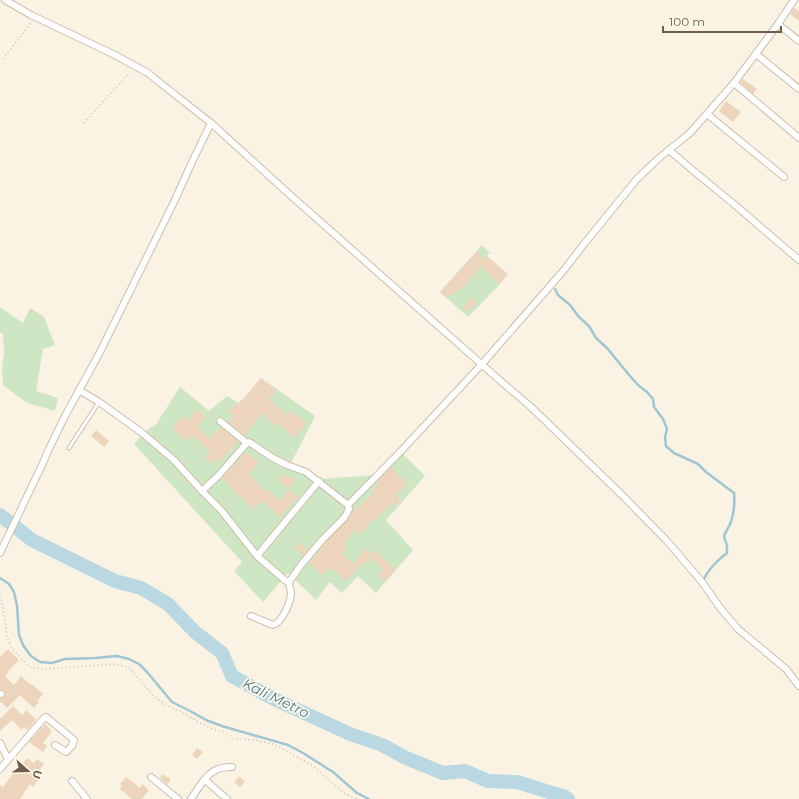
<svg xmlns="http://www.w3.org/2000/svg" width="799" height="799" font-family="Montserrat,sans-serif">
	<rect width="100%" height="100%" fill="#faf3e3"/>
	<g fill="#cee6c3">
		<polygon points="482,245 490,253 487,256 500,284 468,317 440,292"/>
		<polygon points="0,307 23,323 30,308 44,317 55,345 43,349 36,391 58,398 55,411 27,403 3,385 2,368 4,352 3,334 0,332"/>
		<polygon points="261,378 315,416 290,465 320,479 375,475 398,449 425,476 386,520 413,550 376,593 358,576 342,593 330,582 316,600 288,573 263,602 234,571 242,562 134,444 142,435 155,424 151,432 180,387 209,411 227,396 238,403 244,398"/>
	</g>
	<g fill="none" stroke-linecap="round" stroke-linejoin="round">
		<g stroke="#a1c6d2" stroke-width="2.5">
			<path d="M 555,289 L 558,295 L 570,305 L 579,317 L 589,326 L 596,338 L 607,348 L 630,376 L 638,385 L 647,392 L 653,399 L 654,407 L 663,419 L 667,429 L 665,437 L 666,446 L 674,453 L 698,464 L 706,472 L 734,493 C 735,502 734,512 731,522 C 729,527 726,531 724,536 L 727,546 L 727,553 C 716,561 708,570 702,582"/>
			<polyline points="0,578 9,584 14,592 17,606 19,635 23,645 31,656 40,662 52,663 65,659 95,658 117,656 129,659 139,664 147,672 172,702 192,712 206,720 222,726 239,731 288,745 303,753 333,772 357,793 369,799"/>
		</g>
		<polyline stroke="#bad8e1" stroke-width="14" points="0,515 32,540 115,581 141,588 168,604 195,632 222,653 232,676 274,699 350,734 382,745 406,758 443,773 465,771 488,781 517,782 565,797 568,799"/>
	</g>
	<g fill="#edd5bd">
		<polygon points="794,8 799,11 799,21 790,14"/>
		<polygon points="743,79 757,89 753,94 740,82"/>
		<polygon points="726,101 741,112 733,122 719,111"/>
		<polygon points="476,252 484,259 487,256 508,274 500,284 481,267 456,294 453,292 447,298 440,292"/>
		<polygon points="471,298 476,303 468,312 462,307"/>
		<polygon points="261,378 276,391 269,399 287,415 290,411 307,423 295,438 277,423 275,425 262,413 244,435 228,422 234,416 228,411 236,403 238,405"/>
		<polygon points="198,409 206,417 197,427 210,439 220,428 222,430 223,429 238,441 220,461 218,458 212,464 205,457 210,451 208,450 208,449 192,435 186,441 172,427 183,416 188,420"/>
		<polygon points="96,430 109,441 104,447 91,436"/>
		<polygon points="246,452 259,463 249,474 264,491 267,489 279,501 290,489 298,497 279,517 262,501 253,509 242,497 240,498 222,478 240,459 240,458"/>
		<polygon points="391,467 407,484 396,495 401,500 396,505 393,502 375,520 373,519 361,534 356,529 343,544 347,548 342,554 353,564 365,549 371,554 374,550 396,570 384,582 378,576 384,569 371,558 366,564 364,562 346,581 333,569 331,571 328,569 322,575 309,563 325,543 347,521 353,512 374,492 372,490 380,482 379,480"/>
		<polygon points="283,474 289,479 291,476 296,480 288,488 278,480"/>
		<polygon points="299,542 308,550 303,556 294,548"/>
		<polygon points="8,649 19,660 8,671 9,672 5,676 14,685 21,676 31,685 32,684 43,694 37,701 39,702 34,708 20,695 7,708 0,701 0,698 4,698 5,694 4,690 0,690 0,657"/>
		<polygon points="13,706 22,715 27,710 36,720 27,730 24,727 21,730 12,720 0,731 0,719"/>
		<polygon points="45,724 52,731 43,743 47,746 43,752 29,742"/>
		<polygon points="197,748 203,752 197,759 192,755"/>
		<polygon points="27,758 34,763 37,759 44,764 35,776 39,779 33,787 30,784 20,799 0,799 0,785 3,787 19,765 21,766"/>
		<polygon points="162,774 171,779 168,785 160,778"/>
		<polygon points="239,776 245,782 240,787 234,782"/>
		<polygon points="126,777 140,788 142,784 149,790 142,799 132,799 120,789 122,786 120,784"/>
	</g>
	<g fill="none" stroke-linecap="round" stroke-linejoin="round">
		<defs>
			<polyline id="service" points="69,448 99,402"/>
			<g id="minor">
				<polyline points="5,0 31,15 113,54 148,73 164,86 211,123 289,194 504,384 530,406 621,494 667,541 702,582 721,609 738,629 786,669 799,686"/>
				<polyline points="778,24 799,41"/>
				<polyline points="756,54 799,89"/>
				<polyline points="734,83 799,138"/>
				<polyline points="707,114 784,177"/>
				<polyline points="669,150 696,173 735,205 799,260"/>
				<polyline points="79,390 99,402 141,432 174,460 202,491 221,510 257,556 286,581 289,582 292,578 301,565 322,540 344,518 347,513 349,509 348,505 402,450 482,364 564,270 584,244 637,179 659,158 690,133 734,83 778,24 794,0"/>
				<polyline points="220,421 247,443"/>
				<polyline points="202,491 218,476 247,443 249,442 273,458 287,465 306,472 348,505"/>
				<polyline points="0,553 43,463 48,451 65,416 99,354 174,202 192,162 211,123"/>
				<polyline points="257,556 319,481"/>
				<path d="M 251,616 L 273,625 C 283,622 291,601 291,592 C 290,588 289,585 289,582"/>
				<polyline points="0,694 1,694"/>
				<polyline points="0,743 8,759"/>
				<polyline points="0,769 44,718 46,717 74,740 72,746 66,752 55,745"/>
				<polyline points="151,777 178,799"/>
				<polyline points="205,780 227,799"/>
				<polyline points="72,781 87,799"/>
				<path d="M 191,799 C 198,789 205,775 216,770 C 221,767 226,767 232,767"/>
			</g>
		</defs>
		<use href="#service" stroke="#ccbeae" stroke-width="5"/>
		<use href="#minor" stroke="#ccbeae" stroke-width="8"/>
		<g stroke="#d1b8a1" stroke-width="1.5" stroke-dasharray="1 3" stroke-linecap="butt">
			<polyline points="3,59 31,23"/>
			<polyline points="84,123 131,71"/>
			<polyline points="0,596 2,601 7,637 11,647 28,666 42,669 116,664 130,668 154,697 163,703 172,708 184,713 198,722 212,729 221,731 235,739 255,740 273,744 285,750 313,766 344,793 356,799"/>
		</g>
		<use href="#service" stroke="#fff" stroke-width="3"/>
		<use href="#minor" stroke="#fff" stroke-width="6"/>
	</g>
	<g text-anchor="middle" stroke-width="3.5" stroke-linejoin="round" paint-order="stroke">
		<g font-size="14" font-style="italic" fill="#4b7888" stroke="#fdf7e9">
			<text transform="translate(276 698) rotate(26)" y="5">Kali Metro</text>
		</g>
	</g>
	<g transform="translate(28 771) rotate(110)" stroke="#fdf7e9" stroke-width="3" paint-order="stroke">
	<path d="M0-3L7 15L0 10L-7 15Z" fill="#6f5c4c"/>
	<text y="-6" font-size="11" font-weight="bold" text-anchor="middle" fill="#6f5c4c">U</text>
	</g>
	<path d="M663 26v6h118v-6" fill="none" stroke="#6f5c4c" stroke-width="2"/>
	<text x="669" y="26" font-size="12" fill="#6f5c4c" stroke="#fdf7e9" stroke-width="3" paint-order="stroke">100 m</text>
</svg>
